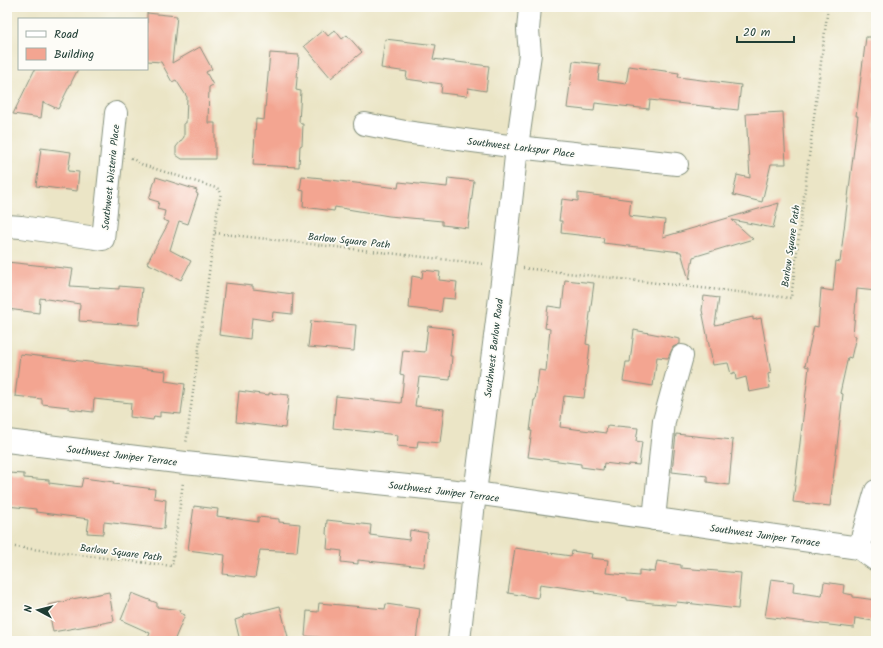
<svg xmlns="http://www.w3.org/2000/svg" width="883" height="648" font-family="Kalam,sans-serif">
	<rect width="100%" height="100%" fill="#fdfcf7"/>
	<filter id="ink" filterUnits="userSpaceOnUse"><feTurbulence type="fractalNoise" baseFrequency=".025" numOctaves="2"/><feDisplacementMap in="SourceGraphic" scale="8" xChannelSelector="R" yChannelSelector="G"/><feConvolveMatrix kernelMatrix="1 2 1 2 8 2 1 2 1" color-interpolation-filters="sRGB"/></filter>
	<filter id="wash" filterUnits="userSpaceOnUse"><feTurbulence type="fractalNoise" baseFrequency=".012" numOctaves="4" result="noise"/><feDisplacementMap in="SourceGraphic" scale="16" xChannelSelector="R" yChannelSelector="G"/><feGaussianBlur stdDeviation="0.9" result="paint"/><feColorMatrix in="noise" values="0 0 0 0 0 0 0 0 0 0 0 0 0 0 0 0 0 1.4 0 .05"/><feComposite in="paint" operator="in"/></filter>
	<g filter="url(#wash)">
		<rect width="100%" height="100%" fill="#ebe5c6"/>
		<g id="blocks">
			<g fill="#f3a591">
				<polygon points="147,13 177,16 172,63 200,47 212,69 206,72 213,85 209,87 208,123 215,123 215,159 182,159 176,155 176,147 184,137 184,123 186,123 187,97 176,80 172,82 161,62 147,61"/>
				<polygon points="323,30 328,36 335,30 342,39 347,35 362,52 331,78 304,46"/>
				<polygon points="866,37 876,37 876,291 857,289 853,335 856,336 851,358 848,357 840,393 843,394 830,506 793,502 809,367 805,366 814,326 818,327 821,289 833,291 836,261 840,262 858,116 856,116"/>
				<polygon points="385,39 436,45 433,59 489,66 486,91 468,88 467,96 441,93 442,84 406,79 407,72 381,68"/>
				<polygon points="270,53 299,55 296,90 301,91 299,122 300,122 301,124 303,124 302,145 300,146 299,167 253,165 256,119 264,120"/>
				<polygon points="573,61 600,64 598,80 626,84 629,66 679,73 678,77 741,85 738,110 650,100 649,109 595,103 594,111 567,108"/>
				<polygon points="35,69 78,69 58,109 43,102 41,118 13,114"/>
				<polygon points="783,112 786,164 771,164 762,202 733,195 737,175 750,178 746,114"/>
				<polygon points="41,148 71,152 68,171 79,172 77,191 36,186"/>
				<polygon points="302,176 322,178 322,179 398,188 399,182 447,187 448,178 474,181 468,228 442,225 442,221 389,216 335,207 334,211 303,207 304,191 300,190"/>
				<polygon points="156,177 197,190 196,193 198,194 188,224 179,221 170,250 191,261 181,280 147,263 169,222 163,220 165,211 157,209 159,202 149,199"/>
				<polygon points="578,193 631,200 629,216 665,220 663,237 779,203 773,228 732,220 753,239 693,257 689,280 681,252 603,243 604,238 561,233 562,221 559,221 562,199 578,201"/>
				<polygon points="7,262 73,269 70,286 119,289 119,286 142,288 139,325 79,321 80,304 40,298 39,313 7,309"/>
				<polygon points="423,270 440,272 439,280 457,282 455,299 443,298 441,312 409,308 412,276 422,278"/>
				<polygon points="565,280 594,283 586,344 590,345 584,398 564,396 560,427 606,433 607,426 617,427 617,426 638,428 636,441 642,442 639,465 629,464 628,466 604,463 603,470 581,467 581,464 528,457 532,431 530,431 534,400 535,400 539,370 546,371 550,329 545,328 548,306 562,308"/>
				<polygon points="225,283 253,286 253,289 293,294 292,314 273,312 272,321 252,318 250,339 219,335"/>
				<polygon points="704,296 719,298 715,325 753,317 753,320 761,318 771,373 768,374 770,388 749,392 746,377 736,380 735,372 731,374 728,363 713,365 702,310"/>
				<polygon points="311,321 356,325 354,351 308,347"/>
				<polygon points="428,326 453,329 450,356 452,356 450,380 419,377 415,406 444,409 440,443 418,441 417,448 397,446 398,435 333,428 336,396 401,403 404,375 400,374 403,350 425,352"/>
				<polygon points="634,330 680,339 680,344 673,347 668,358 657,357 653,386 623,381 626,362 630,362"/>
				<polygon points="20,354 166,371 165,381 185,384 181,414 160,412 160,417 154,416 153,420 130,417 131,403 94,399 93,412 69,409 69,407 42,404 42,399 15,396"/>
				<polygon points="239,391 269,395 269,393 289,395 285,428 236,422"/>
				<polygon points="676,434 733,440 729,485 707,482 707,476 672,472"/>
				<polygon points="8,473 24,474 24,478 49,480 49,483 81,487 83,478 114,482 113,484 155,489 154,498 166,500 164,529 104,522 103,534 87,533 89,519 36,512 36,509 7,506"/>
				<polygon points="194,506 218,509 217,516 258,522 258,517 279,519 279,522 300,524 297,552 260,550 255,578 223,574 225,555 188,550"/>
				<polygon points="327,520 371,525 370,535 409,540 410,530 428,533 424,567 358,560 358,564 341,562 342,551 327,549 328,535 326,534"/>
				<polygon points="515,548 571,556 572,551 592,554 591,558 608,560 606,573 639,576 639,570 655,572 657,561 681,565 681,568 741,573 738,609 677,602 676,605 652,603 627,600 627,598 594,593 595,592 540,584 538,598 508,593"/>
				<polygon points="771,579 794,582 793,592 822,596 824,582 844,585 843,593 853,595 853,597 876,600 873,621 855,618 854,628 765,617"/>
				<polygon points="109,592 114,621 53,632 48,605 67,601 67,600"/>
				<polygon points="132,593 157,603 157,607 181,610 180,613 185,615 174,641 147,641 150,633 121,620"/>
				<polygon points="319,603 385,609 386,604 420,609 416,641 339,641 339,639 305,636 307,611 318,612"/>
				<polygon points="280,606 288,637 273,641 240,641 235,620 244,617 244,615"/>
			</g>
		</g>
	</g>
	<g filter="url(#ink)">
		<use href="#blocks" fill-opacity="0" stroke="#85917d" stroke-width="1"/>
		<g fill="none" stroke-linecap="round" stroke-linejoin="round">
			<defs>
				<g id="minor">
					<polyline points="365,124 405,132 517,147 677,164"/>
					<polyline points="7,226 21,227 103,239 116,113"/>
					<polyline points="7,441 185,463 475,493 859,548 876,560"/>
					<polyline points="654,519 664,421 682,356"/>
					<polyline points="859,548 876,491"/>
					<polyline points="459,641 475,493 504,266 517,147 530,54 528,30 530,7"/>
				</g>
			</defs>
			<use href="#minor" stroke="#85917d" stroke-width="24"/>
			<g stroke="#85917d" stroke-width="2.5" stroke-dasharray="1 3" stroke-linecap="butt">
				<polyline points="131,158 143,165 219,189 221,193 217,213 186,444"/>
				<polyline points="215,233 484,264"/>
				<polyline points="523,268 791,298 828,7"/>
				<polyline points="7,546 172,566 183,482"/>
			</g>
			<use href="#minor" stroke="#fff" stroke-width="22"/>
		</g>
	</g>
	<g text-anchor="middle" stroke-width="3.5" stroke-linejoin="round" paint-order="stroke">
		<g font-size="10" fill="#1f3d34" stroke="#fdfcf7">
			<text transform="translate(521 147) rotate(7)" y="4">Southwest Larkspur Place</text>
			<text transform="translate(110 177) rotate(-84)" y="4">Southwest Wisteria Place</text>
			<text transform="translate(349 240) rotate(6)" y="4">Barlow Square Path</text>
			<text transform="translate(790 246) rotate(-82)" y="4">Barlow Square Path</text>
			<text transform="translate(493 348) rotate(-83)" y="4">Southwest Barlow Road</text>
			<text transform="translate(122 455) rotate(7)" y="4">Southwest Juniper Terrace</text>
			<text transform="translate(444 491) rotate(7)" y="4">Southwest Juniper Terrace</text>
			<text transform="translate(765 535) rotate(8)" y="4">Southwest Juniper Terrace</text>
			<text transform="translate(121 552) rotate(7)" y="4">Barlow Square Path</text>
		</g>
	</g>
	<rect width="883" height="648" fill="none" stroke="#fdfcf7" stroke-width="24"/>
	<rect x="18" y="18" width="130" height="52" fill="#fdfcf7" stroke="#a4b0a9"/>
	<rect x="26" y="31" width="20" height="6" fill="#ffffff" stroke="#a4b0a9"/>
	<text x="54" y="38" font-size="12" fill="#1f3d34">Road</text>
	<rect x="26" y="48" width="20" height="12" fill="#f3a591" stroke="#a4b0a9"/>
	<text x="54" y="58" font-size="12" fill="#1f3d34">Building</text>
	<g transform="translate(38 610) rotate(277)" stroke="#fdfcf7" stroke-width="3" paint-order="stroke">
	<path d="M0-3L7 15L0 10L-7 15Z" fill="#1f3d34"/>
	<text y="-6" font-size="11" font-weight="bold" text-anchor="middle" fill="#1f3d34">N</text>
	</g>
	<path d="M737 36v6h57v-6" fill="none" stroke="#1f3d34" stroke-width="2"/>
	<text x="743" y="36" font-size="12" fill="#1f3d34" stroke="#fdfcf7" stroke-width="3" paint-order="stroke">20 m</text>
</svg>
